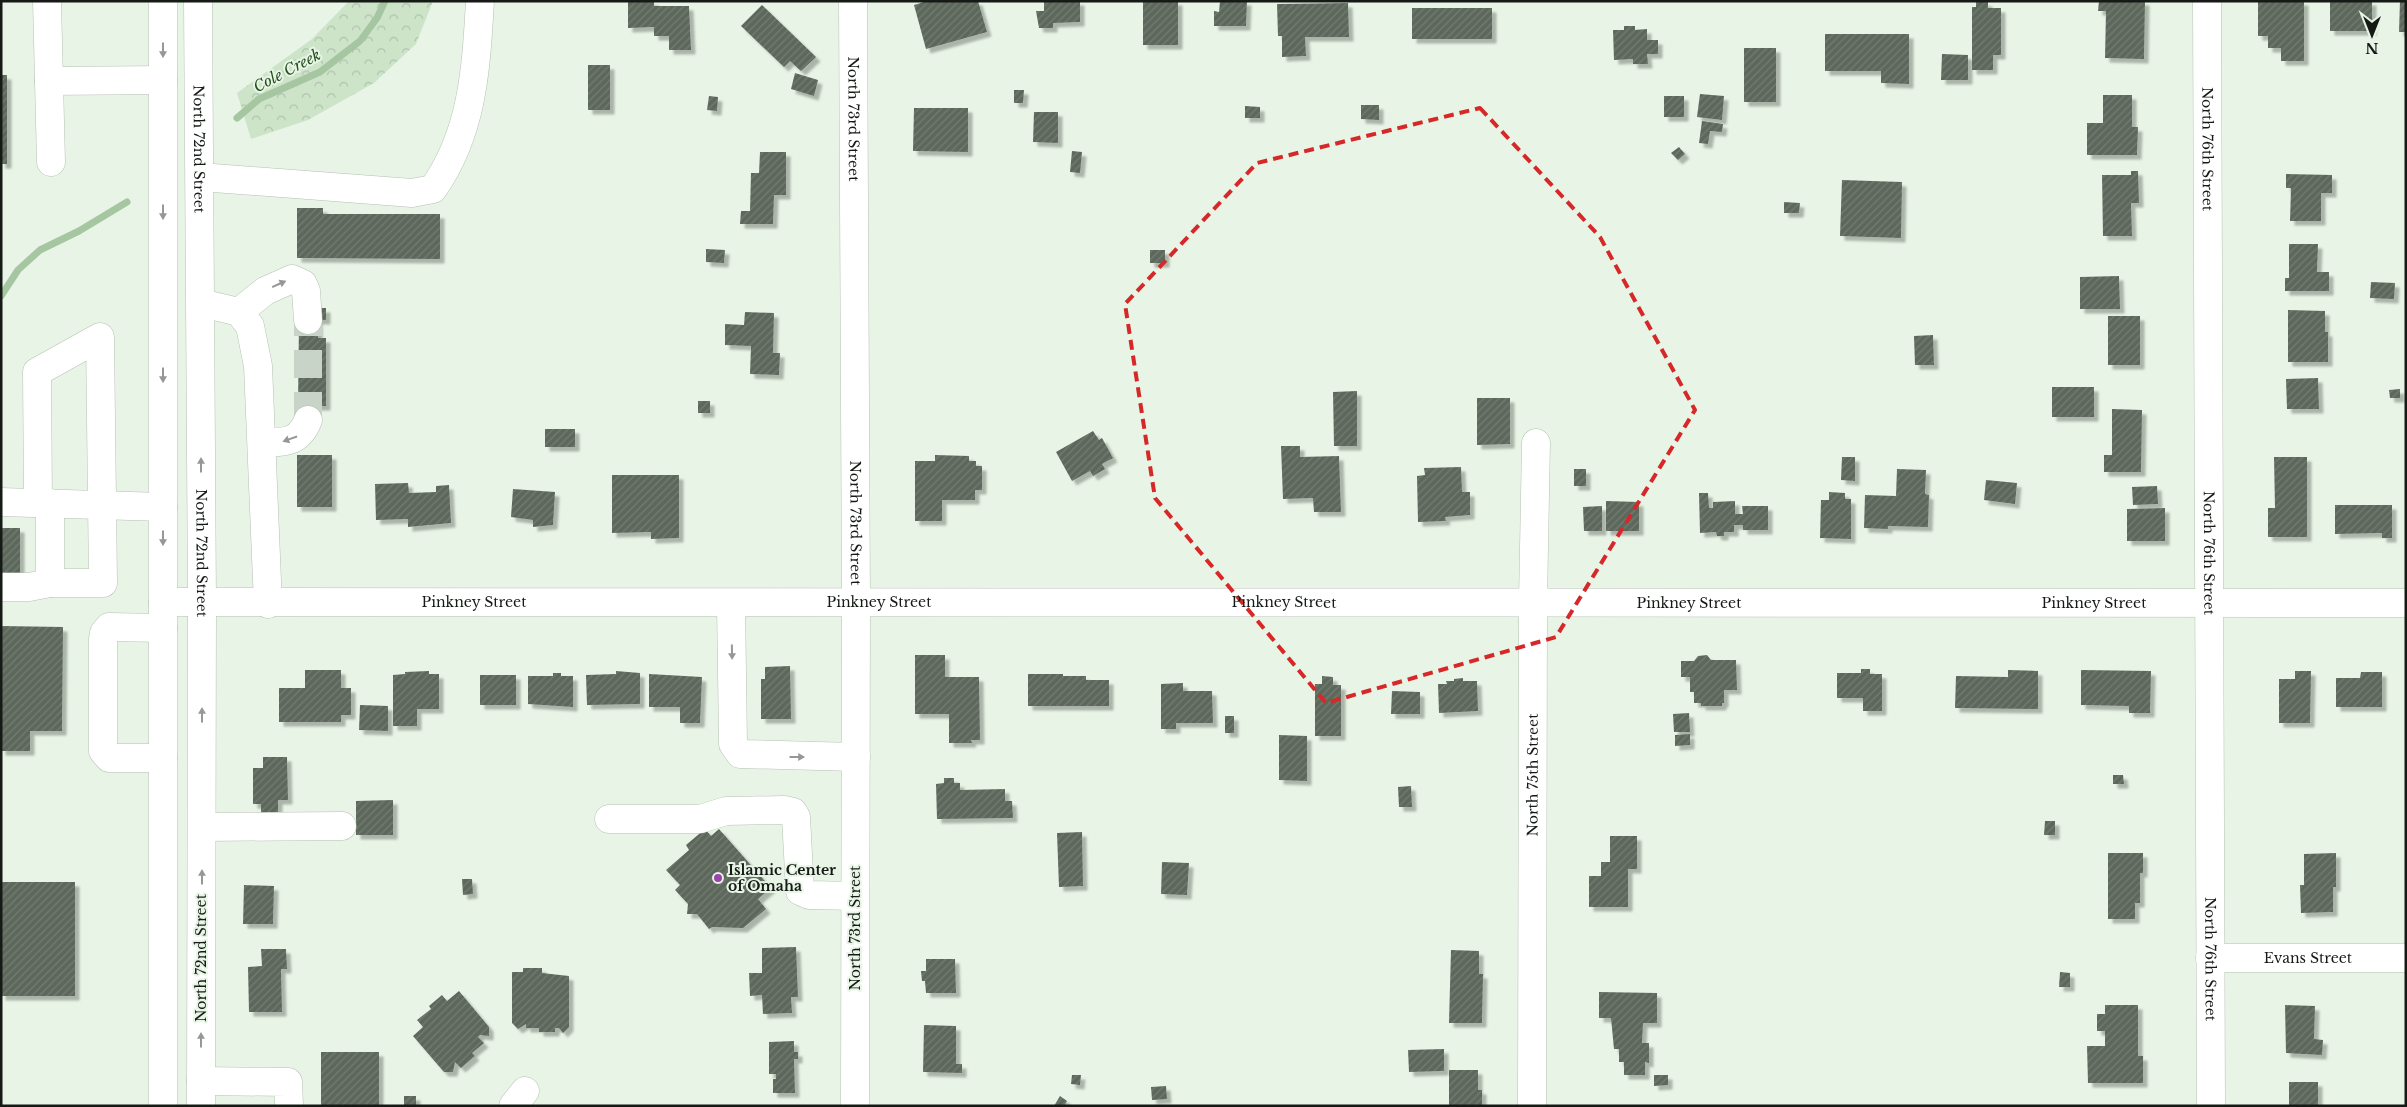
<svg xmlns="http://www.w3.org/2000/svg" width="2407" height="1107" font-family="'Libre Baskerville',serif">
	<defs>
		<pattern id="forest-crowns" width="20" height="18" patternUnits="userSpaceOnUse" patternTransform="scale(1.25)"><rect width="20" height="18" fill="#cde4c9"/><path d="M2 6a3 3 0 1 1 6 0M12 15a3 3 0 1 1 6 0" fill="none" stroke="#afc3ac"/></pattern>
		<pattern id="building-hatch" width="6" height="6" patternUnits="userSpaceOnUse" patternTransform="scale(1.25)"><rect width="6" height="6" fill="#5d685b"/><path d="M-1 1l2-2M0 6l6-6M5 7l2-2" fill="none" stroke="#747c72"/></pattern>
		<filter id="shadow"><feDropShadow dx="4.5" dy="4.5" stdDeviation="1" flood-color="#0004"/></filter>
	</defs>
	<rect width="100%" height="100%" fill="#e8f5e6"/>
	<polygon fill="url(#forest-crowns)" points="349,1 433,1 416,44 374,83 308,120 251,139 237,93 312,39"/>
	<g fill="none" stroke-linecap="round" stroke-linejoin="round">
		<g stroke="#a5c6a0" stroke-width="7">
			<polyline points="237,118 259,99 320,72 360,41 377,18 385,1"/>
			<polyline points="1,296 18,270 40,250 79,231 127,202"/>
		</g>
	</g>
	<g fill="url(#building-hatch)" filter="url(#shadow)">
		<polygon points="628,1 654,1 654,6 689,6 691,50 669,50 669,36 654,36 654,27 628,28"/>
		<polygon points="927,1 978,1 987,32 926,49 914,5"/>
		<polygon points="1044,1 1080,1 1080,22 1053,23 1053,28 1039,28 1036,11 1044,11"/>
		<rect x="1143" y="1" width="35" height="44"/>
		<polygon points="1220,1 1247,1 1246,26 1214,26 1214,11 1219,12"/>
		<polygon points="2099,1 2145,1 2144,59 2105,58 2106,11 2098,11"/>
		<polygon points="2258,1 2304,1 2304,61 2281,61 2281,48 2268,48 2268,36 2258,36"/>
		<rect x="2330" y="1" width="42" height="30"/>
		<polygon points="2400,1 2406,1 2406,32 2399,32"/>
		<polygon points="1976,2 1988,2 1988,8 2001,8 2001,55 1993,55 1993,70 1972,70 1972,7 1976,7"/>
		<polygon points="1348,3 1349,37 1305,37 1306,56 1282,57 1282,36 1278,36 1277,4"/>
		<polygon points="762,5 816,57 801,71 790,61 784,67 741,26"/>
		<rect x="1412" y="8" width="80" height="31"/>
		<polygon points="1624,26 1635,26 1635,30 1647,29 1647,40 1658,40 1658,54 1647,54 1648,64 1633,64 1633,59 1614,60 1613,30 1624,30"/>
		<polygon points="1825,34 1909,34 1909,84 1881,83 1881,71 1825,71"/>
		<rect x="1744" y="48" width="32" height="54"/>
		<polygon points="1942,54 1968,55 1968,80 1941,80"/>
		<rect x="588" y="65" width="22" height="45"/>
		<polygon points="795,73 818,80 814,96 791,89"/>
		<rect x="1" y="75" width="6" height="89"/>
		<polygon points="1014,90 1024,90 1023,103 1014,103"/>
		<polygon points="1700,94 1724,96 1722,120 1697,117"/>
		<polygon points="2103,95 2132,95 2132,127 2138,127 2137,155 2087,155 2087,123 2103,123"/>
		<polygon points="709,96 718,97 717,111 707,110"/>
		<rect x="1664" y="96" width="20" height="21"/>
		<polygon points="1361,105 1379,105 1379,120 1361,119"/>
		<polygon points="1245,106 1260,107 1260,118 1245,118"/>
		<polygon points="914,108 968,108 968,152 913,151"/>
		<polygon points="1034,112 1058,112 1058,143 1033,142"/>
		<polygon points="1702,121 1723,124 1722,132 1710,131 1708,144 1699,143"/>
		<polygon points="1679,147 1685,154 1678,160 1671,153"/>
		<polygon points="1072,151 1082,152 1080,173 1070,172"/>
		<polygon points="760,152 786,152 786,195 774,195 773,224 740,224 741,211 750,211 751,173 759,173"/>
		<polygon points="2131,171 2138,171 2139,203 2131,203 2132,236 2103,236 2102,175 2131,175"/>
		<polygon points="2286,174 2332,175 2332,193 2321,193 2321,221 2290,221 2291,188 2286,188"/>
		<polygon points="1842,180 1902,182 1901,238 1840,236"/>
		<polygon points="1784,202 1800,203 1799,213 1784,213"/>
		<polygon points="297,208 323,208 323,214 440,214 440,259 297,258"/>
		<polygon points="2289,244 2318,244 2317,272 2329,272 2329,291 2285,291 2285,278 2289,278"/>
		<polygon points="706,249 725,250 724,263 706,262"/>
		<rect x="1150" y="250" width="15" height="13"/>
		<polygon points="2119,276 2120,309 2080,309 2080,277"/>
		<polygon points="2371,282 2395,283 2394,299 2370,298"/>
		<polygon points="311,308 326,308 326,320 318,320 318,338 326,338 326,406 315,406 315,420 302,420 302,406 298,406 299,320"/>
		<polygon points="2288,310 2325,311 2325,332 2328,332 2328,362 2288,362"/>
		<polygon points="745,312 774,313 773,353 780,353 779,375 750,374 751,346 725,345 725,324 744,325"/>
		<rect x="2108" y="316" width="32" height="49"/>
		<polygon points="1933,335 1934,365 1915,365 1914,336"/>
		<polygon points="2318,378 2319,409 2287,409 2286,379"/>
		<rect x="2052" y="387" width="42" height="30"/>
		<polygon points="2400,389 2400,398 2390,398 2389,390"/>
		<polygon points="1357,391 1357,446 1334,446 1333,392"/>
		<polygon points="1477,398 1510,398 1510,444 1477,445"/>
		<rect x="698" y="401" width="12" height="12"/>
		<polygon points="2112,409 2142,410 2141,472 2104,472 2104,455 2112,455"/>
		<rect x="545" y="429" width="30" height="18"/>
		<polygon points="1093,431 1099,440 1102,438 1113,458 1102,464 1105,469 1093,476 1090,471 1072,481 1056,452"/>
		<polygon points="1281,446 1300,446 1300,457 1339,456 1341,512 1314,512 1313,498 1283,499"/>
		<rect x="297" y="455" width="35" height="52"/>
		<polygon points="935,455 969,456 969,461 976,461 976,466 982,466 982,490 975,490 975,500 942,500 942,521 915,521 915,461 935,461"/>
		<polygon points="1842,457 1855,457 1855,481 1841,480"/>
		<polygon points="2274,457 2307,457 2307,537 2268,537 2268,508 2275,508"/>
		<polygon points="1461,467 1462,492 1470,492 1470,515 1445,517 1446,521 1418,522 1417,476 1425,475 1424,468"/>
		<rect x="1574" y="469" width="12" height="17"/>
		<polygon points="1897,469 1926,470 1925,494 1929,495 1928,527 1888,526 1888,529 1864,528 1865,495 1896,496"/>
		<polygon points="612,475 679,475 679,538 651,539 651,532 612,533"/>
		<polygon points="1986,480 2017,483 2015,504 1984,500"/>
		<polygon points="408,483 409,493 436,492 436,486 449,485 451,523 408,527 408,519 376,520 375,484"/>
		<polygon points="2157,486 2158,504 2133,505 2132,487"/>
		<polygon points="513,489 555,492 553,525 533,527 533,520 511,517"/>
		<polygon points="1829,492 1845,493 1845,499 1851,499 1851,539 1820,538 1821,500 1829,500"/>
		<polygon points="1699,493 1708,493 1709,508 1713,508 1713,502 1735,501 1735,514 1743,514 1742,506 1768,506 1768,530 1743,530 1743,525 1734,525 1734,532 1724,532 1724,536 1717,536 1716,532 1700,533"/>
		<polygon points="1606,501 1639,502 1639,531 1606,531"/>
		<polygon points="2335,505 2392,505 2392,538 2382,538 2382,533 2335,534"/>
		<polygon points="1602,506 1602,531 1584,531 1583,507"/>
		<polygon points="2165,508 2165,541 2127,541 2127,509"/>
		<rect x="1" y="528" width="19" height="52"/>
		<polygon points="1,626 63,627 62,731 30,731 30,751 1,751"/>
		<polygon points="915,655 945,655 945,677 979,677 980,740 971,740 972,743 949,743 949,714 915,714"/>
		<polygon points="1707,655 1711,660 1736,660 1737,690 1724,690 1724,703 1722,703 1722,706 1701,706 1701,703 1694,703 1694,692 1690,692 1690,677 1681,677 1681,661 1694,661 1698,656"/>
		<polygon points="790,666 791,719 761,719 761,679 765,679 765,667"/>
		<polygon points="1861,669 1870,669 1870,674 1882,674 1882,711 1863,711 1863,698 1837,698 1837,673 1861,673"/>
		<polygon points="305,670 341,670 341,688 351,688 351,715 341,715 341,722 279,722 279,688 305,688"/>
		<polygon points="2008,670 2038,671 2038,709 1955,708 1956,676 2008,677"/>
		<polygon points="2081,670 2151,671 2150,713 2129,713 2129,706 2081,705"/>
		<polygon points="429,671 429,674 439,674 439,709 417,709 417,726 393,726 393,675 405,674 405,672"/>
		<polygon points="616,671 640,673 640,704 587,705 586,675 616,674"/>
		<polygon points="2295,671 2311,671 2310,723 2279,723 2279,679 2295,679"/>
		<polygon points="2361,672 2382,672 2382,707 2336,707 2336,678 2360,678"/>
		<polygon points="553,673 561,673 561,676 573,676 573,707 528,704 528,676 553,676"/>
		<polygon points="649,674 702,677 700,723 680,723 680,707 649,707"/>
		<polygon points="1028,674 1063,674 1063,676 1086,676 1086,680 1109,680 1109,706 1028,706"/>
		<rect x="480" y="675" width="36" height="30"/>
		<polygon points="1322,676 1333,677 1333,685 1341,685 1341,736 1315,736 1315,684 1322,684"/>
		<polygon points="1463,678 1463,681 1477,681 1478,711 1439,713 1438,684 1447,684 1446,681 1454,681 1454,679"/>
		<polygon points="1183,683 1183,691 1212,691 1213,723 1176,723 1176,729 1161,729 1161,684"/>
		<polygon points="1392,691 1420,692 1420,714 1391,714"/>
		<polygon points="360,705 388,706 388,731 359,730"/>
		<polygon points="1689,713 1690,732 1674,732 1673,714"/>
		<rect x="1225" y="716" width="9" height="17"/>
		<polygon points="1690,734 1690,745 1675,746 1675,735"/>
		<polygon points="1279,735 1307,736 1307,781 1279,780"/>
		<polygon points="263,757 287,757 288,800 278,800 278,817 261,817 261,804 253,804 253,768 263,768"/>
		<polygon points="2113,775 2123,775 2124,784 2113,784"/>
		<polygon points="944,778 954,778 954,783 960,783 960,790 1005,789 1005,801 1012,801 1013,818 937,819 936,784 944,783"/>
		<polygon points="1411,786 1412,807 1399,807 1398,787"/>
		<polygon points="393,800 393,835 356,835 356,801"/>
		<polygon points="2045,821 2055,821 2055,835 2044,835"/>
		<polygon points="705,829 711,836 719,829 771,888 758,899 766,909 743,928 712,927 709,929 697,914 687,914 688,904 675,890 680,885 666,870 689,850 686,845"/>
		<polygon points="1082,832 1083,886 1059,887 1057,833"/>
		<polygon points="1610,836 1637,836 1637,869 1628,869 1628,907 1589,907 1589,876 1601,876 1601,862 1610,862"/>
		<polygon points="2108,853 2143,853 2143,873 2140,873 2140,903 2135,903 2135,919 2108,919"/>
		<polygon points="2336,853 2336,887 2333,887 2333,912 2301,913 2300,885 2304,885 2304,854"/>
		<polygon points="1162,862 1189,863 1187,895 1161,894"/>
		<polygon points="462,879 472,879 473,894 463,895"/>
		<rect x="1" y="882" width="74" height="114"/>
		<polygon points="244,885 274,886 273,924 243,924"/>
		<polygon points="796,947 798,997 791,997 792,1013 763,1014 762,995 750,996 749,973 762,973 762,948"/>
		<polygon points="261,949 286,949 287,969 281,969 282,1012 249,1012 248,967 262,966"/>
		<polygon points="1451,950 1479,951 1479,974 1483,974 1482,1023 1449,1023"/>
		<polygon points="926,959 955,959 956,993 926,993 925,981 922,981 921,971 926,971"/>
		<polygon points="523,968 542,968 542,973 569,976 569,1027 563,1033 559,1028 555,1028 555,1032 539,1032 539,1028 526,1028 526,1024 518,1029 512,1023 512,972 523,972"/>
		<polygon points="2060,972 2070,973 2070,987 2059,987"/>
		<polygon points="459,991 489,1027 489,1036 480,1035 478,1037 484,1043 472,1053 475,1056 461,1068 455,1062 453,1072 444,1072 413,1036 423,1027 417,1020 431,1009 429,1006 442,995 447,1001"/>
		<polygon points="1599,992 1657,993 1657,1023 1643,1023 1642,1043 1649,1043 1649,1063 1645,1062 1645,1075 1624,1075 1624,1062 1619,1062 1619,1049 1614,1049 1611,1018 1599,1018"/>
		<polygon points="2105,1005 2138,1005 2138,1056 2143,1056 2143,1083 2088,1083 2087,1046 2105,1046 2105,1031 2097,1031 2097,1014 2105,1014"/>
		<polygon points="2285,1005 2315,1006 2314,1039 2323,1040 2322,1055 2286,1053"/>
		<polygon points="924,1025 956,1026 956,1064 962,1064 962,1073 923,1072"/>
		<polygon points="794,1041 794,1052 798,1052 798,1059 794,1059 795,1093 773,1093 773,1079 776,1079 776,1074 769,1074 769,1042"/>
		<polygon points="1444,1049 1444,1071 1409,1072 1408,1050"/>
		<rect x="321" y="1052" width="58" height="54"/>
		<polygon points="1449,1070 1478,1070 1478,1090 1482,1090 1482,1106 1449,1106"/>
		<polygon points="1072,1075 1081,1075 1080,1085 1071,1084"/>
		<polygon points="1654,1075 1668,1075 1668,1085 1654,1086"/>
		<rect x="2289" y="1082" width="29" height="24"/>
		<polygon points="1166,1086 1167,1099 1152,1100 1151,1087"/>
		<rect x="404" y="1096" width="12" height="10"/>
		<polygon points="1060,1096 1067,1101 1064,1106 1054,1106"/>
	</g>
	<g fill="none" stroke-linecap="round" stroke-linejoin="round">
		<polyline stroke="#c8d4c7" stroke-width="28" stroke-dasharray="28 14" stroke-linecap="butt" points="308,420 308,320"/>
		<defs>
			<g id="minor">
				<polyline points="47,1 51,162"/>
				<path id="s1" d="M 853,1 L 856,602 L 855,1106"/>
				<path id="s2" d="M 2207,1 L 2211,1106"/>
				<polyline points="49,81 163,80"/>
				<path d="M 200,177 L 412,193 L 433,189 C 473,132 476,69 480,1"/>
				<polyline points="201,303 239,312 250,326 258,366 268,604"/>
				<polyline points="239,312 265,291 292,279 303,284 306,291 308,320"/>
				<path d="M 263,443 C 285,442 299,443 308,420"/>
				<polyline points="1,502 163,507"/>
				<polyline points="38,503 37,372 100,337 103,583 50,583 50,503"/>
				<polyline points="1,587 29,587 50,583"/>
				<path id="s3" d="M 163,602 L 2406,603"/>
				<polyline points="731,603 733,744 740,754 856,757"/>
				<polyline points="163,628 109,627 104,633 103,639 103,751 109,758 163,758"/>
				<polyline points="609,819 700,819 726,811 784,810 793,812 796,817 800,891 809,895 855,896"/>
				<polyline points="202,827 342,826"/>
				<path id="s4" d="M 2210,958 L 2406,958"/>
				<polyline points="201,1081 288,1082 289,1106"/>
				<polyline points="513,1106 525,1091"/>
				<path id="s5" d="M 1532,1106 L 1533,601 L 1536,443"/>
			</g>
			<g id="major">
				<polyline points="163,1 163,1106"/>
				<path id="s6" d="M 198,1 L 202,603 L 201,1106"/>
			</g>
		</defs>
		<use href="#minor" stroke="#b5c1b2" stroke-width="29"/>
		<use href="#major" stroke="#b5c1b2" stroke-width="29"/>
		<use href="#minor" stroke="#fff" stroke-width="28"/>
		<use href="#major" stroke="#fff" stroke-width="28"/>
	</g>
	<defs><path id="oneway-solid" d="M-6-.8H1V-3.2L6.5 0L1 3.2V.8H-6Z" transform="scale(1.25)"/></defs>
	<g fill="#969896">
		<use href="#oneway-solid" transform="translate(163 50) rotate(90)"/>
		<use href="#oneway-solid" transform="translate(163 212) rotate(90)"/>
		<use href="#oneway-solid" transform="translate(279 284) rotate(-24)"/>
		<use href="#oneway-solid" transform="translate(163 375) rotate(90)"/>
		<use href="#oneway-solid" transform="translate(290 439) rotate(161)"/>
		<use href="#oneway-solid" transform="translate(201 465) rotate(-90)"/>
		<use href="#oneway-solid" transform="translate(163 538) rotate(90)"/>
		<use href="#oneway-solid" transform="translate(732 652) rotate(89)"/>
		<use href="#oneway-solid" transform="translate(202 715) rotate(-90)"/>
		<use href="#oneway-solid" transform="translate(797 757)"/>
		<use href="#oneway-solid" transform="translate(202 877) rotate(-90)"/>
		<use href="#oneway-solid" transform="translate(201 1040) rotate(-90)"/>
	</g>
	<path fill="none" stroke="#d62828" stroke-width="4" stroke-dasharray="10 6" stroke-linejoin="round" d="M 1480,108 L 1600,237 L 1695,410 L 1556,637 L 1326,703 L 1155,498 L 1125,304 L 1257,163 Z"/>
	<circle fill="#9d43ae" stroke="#e8f5e6" stroke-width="2" cx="718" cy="878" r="5"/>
	<g text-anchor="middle" stroke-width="4" stroke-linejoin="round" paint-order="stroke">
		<g font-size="14" fill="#151a15" stroke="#e8f5e6">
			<text dy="5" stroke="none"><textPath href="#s1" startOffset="118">North 73rd Street</textPath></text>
			<text dy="5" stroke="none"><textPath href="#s6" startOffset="148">North 72nd Street</textPath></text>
			<text dy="5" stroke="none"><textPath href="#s2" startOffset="148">North 76th Street</textPath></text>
			<text dy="5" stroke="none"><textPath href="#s1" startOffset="522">North 73rd Street</textPath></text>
			<text dy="5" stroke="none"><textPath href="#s6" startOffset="552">North 72nd Street</textPath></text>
			<text dy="5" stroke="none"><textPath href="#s2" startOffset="552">North 76th Street</textPath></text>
			<text dy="5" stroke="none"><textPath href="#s3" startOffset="1526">Pinkney Street</textPath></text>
			<text dy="5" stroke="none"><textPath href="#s3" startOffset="716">Pinkney Street</textPath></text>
			<text dy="5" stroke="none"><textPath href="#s3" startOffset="1121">Pinkney Street</textPath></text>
			<text dy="5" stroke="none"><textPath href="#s3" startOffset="1931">Pinkney Street</textPath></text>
			<text dy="5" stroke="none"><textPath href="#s3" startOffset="311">Pinkney Street</textPath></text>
			<text dy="5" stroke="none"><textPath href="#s5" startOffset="331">North 75th Street</textPath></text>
			<text transform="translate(855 928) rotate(-90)" y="5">North 73rd Street</text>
			<text transform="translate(201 958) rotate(-90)" y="5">North 72nd Street</text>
			<text dy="5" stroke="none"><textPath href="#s2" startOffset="958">North 76th Street</textPath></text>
			<text dy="5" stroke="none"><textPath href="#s4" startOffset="98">Evans Street</textPath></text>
		</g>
		<g font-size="14" font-weight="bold" fill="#151a15" stroke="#e8f5e6" text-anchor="start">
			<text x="728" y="875">Islamic Center<tspan x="728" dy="16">of Omaha</tspan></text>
		</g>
		<g font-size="15" font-style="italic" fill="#234f1c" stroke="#e8f5e6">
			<text transform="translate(287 71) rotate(-28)" y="5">Cole Creek</text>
		</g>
	</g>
	<rect width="2407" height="1107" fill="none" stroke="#151a15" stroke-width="5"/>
	<g transform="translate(2372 35) rotate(180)" stroke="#e8f5e6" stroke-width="4" paint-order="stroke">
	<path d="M0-4L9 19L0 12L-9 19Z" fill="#151a15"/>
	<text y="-8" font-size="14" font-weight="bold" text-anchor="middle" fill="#151a15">N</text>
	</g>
</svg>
